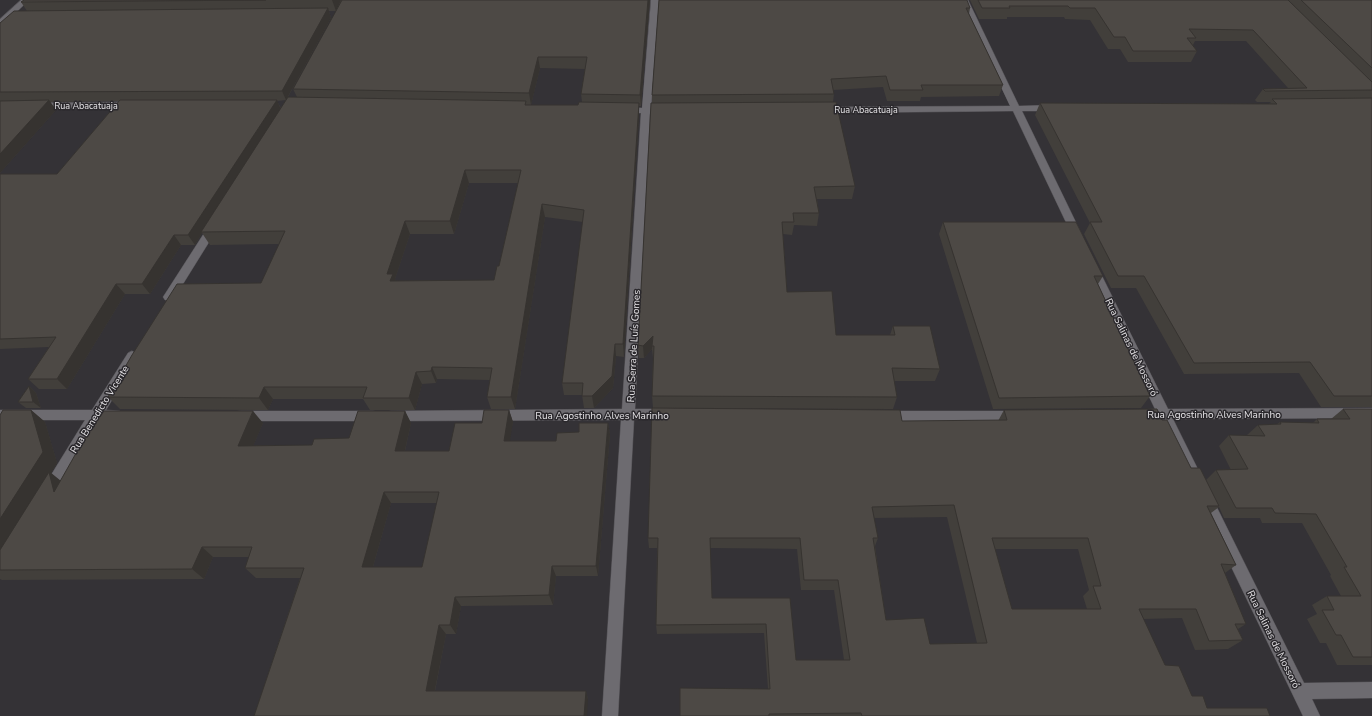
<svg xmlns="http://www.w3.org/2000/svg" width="1372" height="716" viewBox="0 0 1372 716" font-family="'Nunito Sans',sans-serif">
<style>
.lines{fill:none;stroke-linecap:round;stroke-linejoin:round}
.street-casing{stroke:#514f53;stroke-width:1}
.street{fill:#6d6b70;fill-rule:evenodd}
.wall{fill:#423f3b;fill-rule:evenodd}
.shaded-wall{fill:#363330}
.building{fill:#4d4945;stroke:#363330;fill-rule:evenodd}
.labels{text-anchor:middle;stroke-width:3;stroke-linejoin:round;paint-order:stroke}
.far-street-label{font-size:9px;fill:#e7e5e8;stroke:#2a282c}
.street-label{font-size:10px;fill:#e7e5e8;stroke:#2a282c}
</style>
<rect width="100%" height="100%" fill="#343236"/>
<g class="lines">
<defs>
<path id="street" d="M21,0H29L3,25H0V19Z
M651,0H659L651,108H667L671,111L667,114L650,113L635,409H667L671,410L673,414L671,418L667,419H634L618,716H602L621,420L391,421L386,420L385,416L386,412L391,411L622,409L641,113H623L619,110L623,107L642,108Z
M960,0H968L1019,106L1055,105L1059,108L1055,111H1022L1083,237L1082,240H1074L1073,237L1013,111L821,113L817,110L821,107L1010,106Z
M131,102L135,105L134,107L37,109L33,106L37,103Z
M214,223L219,226L173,300H165L163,297L165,294L210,224Z
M1093,264L1097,265L1098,268L1168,409L1372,408V418L1173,419L1304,683L1372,682V698L1312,699L1320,716H1303L1160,419H1143L1139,418L1137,414L1139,410L1155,409L1088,268L1089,265Z
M132,351L136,353L138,356L106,410L120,411L121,415L120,419L99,420L53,496L48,498L43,496L41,492L43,488L85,420H0V410H92L128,353Z
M241,411H373L378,412L379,416L378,420L373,421H241L236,420L235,416L236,412Z
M885,411H1017L1022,412L1023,416L1022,420L1017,421H885L880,420L879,416L880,412Z"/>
</defs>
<use href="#street" class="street-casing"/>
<use href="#street" class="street"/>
</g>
<path class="wall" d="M24,0H650L641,106H639V115L624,357L616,356L613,388L594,408H584L582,395H564L562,383L583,222L545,217L515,409H491L487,397L490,380L437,379L436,383L422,384L415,410H370L363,399H273L268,410L120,409L108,397L261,283L279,244L210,245L202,233L195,245H181L150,294H125L67,389H39L28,379L49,347L0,349V174H57L119,101L50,102L56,110L0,173V23L27,11L21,2ZM329,11H336L293,89L297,97H288L331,18ZM540,68L585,69L581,94L582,102L578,105H531ZM286,100L281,108L277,101ZM469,183H518L499,266L494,280L396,281L395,279L410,234H454Z
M659,0L970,8L969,14L1003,85L999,96L921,97L920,101H887L883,87L833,90L834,94L833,102L855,186L852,199H817L819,213L817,226L794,225L792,235L783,234L787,292L836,335H890L893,326L940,369L935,381H894L897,397L893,409L653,408L652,396L653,358L652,349L644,358H639L638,345L652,103V95Z
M970,0H1372V407H1321L1299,373L1184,374L1136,288H1111L1084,234L1090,223L1035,115L1040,103L1269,104L1271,102H1257L1255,100L1263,89L1288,88L1246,41H1195L1193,45L1197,51L1191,62H1128L1120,49H1108L1090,20L1065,19L1064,17H1007V19H979Z
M943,222L1103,276L1098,284L1150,396L1141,408L993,409L939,234Z
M29,386L36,393L41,408H26L18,402Z
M1343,409H1372V665H1337L1326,643H1320L1307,619L1317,614L1312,605L1327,596H1341L1330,576L1331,575L1302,523H1262L1260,518H1224L1219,507L1211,513L1236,565L1225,573L1246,624L1238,629L1243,640L1228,649L1195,650L1182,618L1143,619L1165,665L1192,696L1207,708L1270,716H680L768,689L764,633L657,634L656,625L657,548H649L648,538L902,421H998L1004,410L1162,420L1191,468L1206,480L1216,470H1231L1219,446L1229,435H1247L1258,425L1277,424L1280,422L1313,423L1317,419H1331ZM947,517L977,643L930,644L886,620L875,546L878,538L874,518ZM710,548L797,549L801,590H834L844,660H796L790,598H712ZM995,549H1078L1089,590L1083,596L1087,609H1012Z
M31,410L45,422L57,463L51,473L61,481L263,423L253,446L312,445L349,438L405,411L411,423L405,451H449L482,423L509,410L513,422L509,441H556L579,432L608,423L610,434L598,576H556L553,605L461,606L456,634H446L435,691H586L588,699L254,716L300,578H256L245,568L249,557H213L204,579L2,580L0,579V415ZM391,503H437L422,567H373Z"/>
<path class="shaded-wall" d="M332,0H341L336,11Z
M648,0H650L641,106L640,95Z
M328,8L331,18L286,100L282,91Z
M538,57L540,68L531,105L529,93Z
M49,100L56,110L0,173V154Z
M277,100L281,110L201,232L202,233L195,245L188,235Z
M639,103V115L624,357L623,344Z
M465,170L469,183L454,234L450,221Z
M542,204L545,217L515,409L511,397Z
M405,221L410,234L395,279L398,286L395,294L387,274Z
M174,235L181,245L150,294L142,284Z
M116,284L125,294L67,389L57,379Z
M653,336L652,349L644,358L643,346Z
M615,344L616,356L613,388L594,408L592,396Z
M432,367L437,379L436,383L431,371Z
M416,372L422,384L415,410L409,398Z
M29,386L36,393L41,408L33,402Z
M264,387L273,399L268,410L259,398Z
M31,410L45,422L57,463L51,473L63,483L0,556V519Z
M509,410L513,422L508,453L504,441Z
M253,411L263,423L248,458L238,446Z
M405,411L411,423L402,463L395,451Z
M608,423L610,434L598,576L596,566Z
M384,492L391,503L370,577L362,567Z
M202,547L213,557L204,579L192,569Z
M552,566L556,576L553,605L549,595Z
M455,597L461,606L456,634L450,625Z
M439,625L446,634L433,699L426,691Z
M586,691L588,699L587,716H584Z"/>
<path class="building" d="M24,0H266L21,2Z
M342,0H648L640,95L581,94L587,57H538L529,93L293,89Z
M659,0H967L970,8H966L1003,85H921L923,90H890L886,76L831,79L834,94L652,95Z
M978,0H1288L1372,82V90L1265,91L1263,89L1307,88L1253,30L1189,29L1196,38H1187L1197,51H1133L1125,37H1114L1095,8H1070L1068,6H1009L1010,8H982Z
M1301,0H1372V68Z
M328,8L282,91L0,92V23L14,11Z
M288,97L526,101L525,105H578L579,102L639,103L623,344H615L612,376L592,396H582L583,383H562L584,210L542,204L511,397H487L492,368L432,367L431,371L416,372L409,398H363L367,387H264L259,398L108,397L132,355L177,284L261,283L285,231L201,232ZM465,170H521L499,266H497L494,280L390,281L393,274H387L405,221H450Z
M1372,98V396H1334L1310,362L1194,363L1144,276H1118L1090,222H1102L1040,103L1277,104L1272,99Z
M49,100L0,154V101Z
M120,100H277L188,235H174L142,284H116L57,379H28L56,337L0,339V174H57Z
M836,102L855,186L814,187L819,213H793L794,222H782L787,292L832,291L836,335H895L893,326H930L940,369L892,368L897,397L652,396L654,346H652L653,336L643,346L638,345L651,103Z
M943,222H1076L1103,276H1094L1150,396L999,398Z
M29,386L33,402H18Z
M652,408L900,410L902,421L1007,420L1004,410L1157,409L1162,420H1167L1191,468H1200L1219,506H1207L1236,565L1221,564L1246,624H1235L1243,640L1209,641L1196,609H1139L1165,665L1179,666L1192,696H1203L1207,708H1267L1270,716H862L861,713L769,714V716H680V688L770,689L766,624L656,625L658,538H648ZM954,505L987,643L930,644L924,618L886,620L873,538H878L872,507ZM710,538H800L804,580H838L850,660H796L790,598H712ZM992,538H1088L1101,586H1093L1101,609H1012Z
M1343,409H1372V657H1353L1341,635H1336L1322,610H1334L1327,596H1361L1344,567H1347L1316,514L1275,513L1272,508H1236L1216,470L1248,469L1229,435L1265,436L1258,425L1281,424L1280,422L1319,423L1317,419H1350Z
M3,410H31L43,452L0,519V415Z
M484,410H509L504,441H556L557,433L579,432V423H608L596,566H552L549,595L455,597L450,625H439L426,691H586L584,716H254L304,568H245L252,547H202L192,569L0,570V550L49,472L54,492L100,411H253L238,446L312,445L314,439L349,438L358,411H405L395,451H449L455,423H482ZM384,492H439L422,567H362Z"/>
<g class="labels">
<g class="far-street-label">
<text x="86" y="109">Rua Abacatuaja</text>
<text x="866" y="113">Rua Abacatuaja</text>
</g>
<g class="street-label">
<text transform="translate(633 346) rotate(-87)" y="4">Rua Serra de Luís Gomes</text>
<text transform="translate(1132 347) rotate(64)" y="4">Rua Salinas de Mossoró</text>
<text transform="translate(99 409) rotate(-58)" y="4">Rua Benedicto Vicente</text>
<text x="1214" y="418">Rua Agostinho Alves Marinho</text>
<text x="602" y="419">Rua Agostinho Alves Marinho</text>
<text transform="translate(1274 639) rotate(64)" y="4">Rua Salinas de Mossoró</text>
</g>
</g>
</svg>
